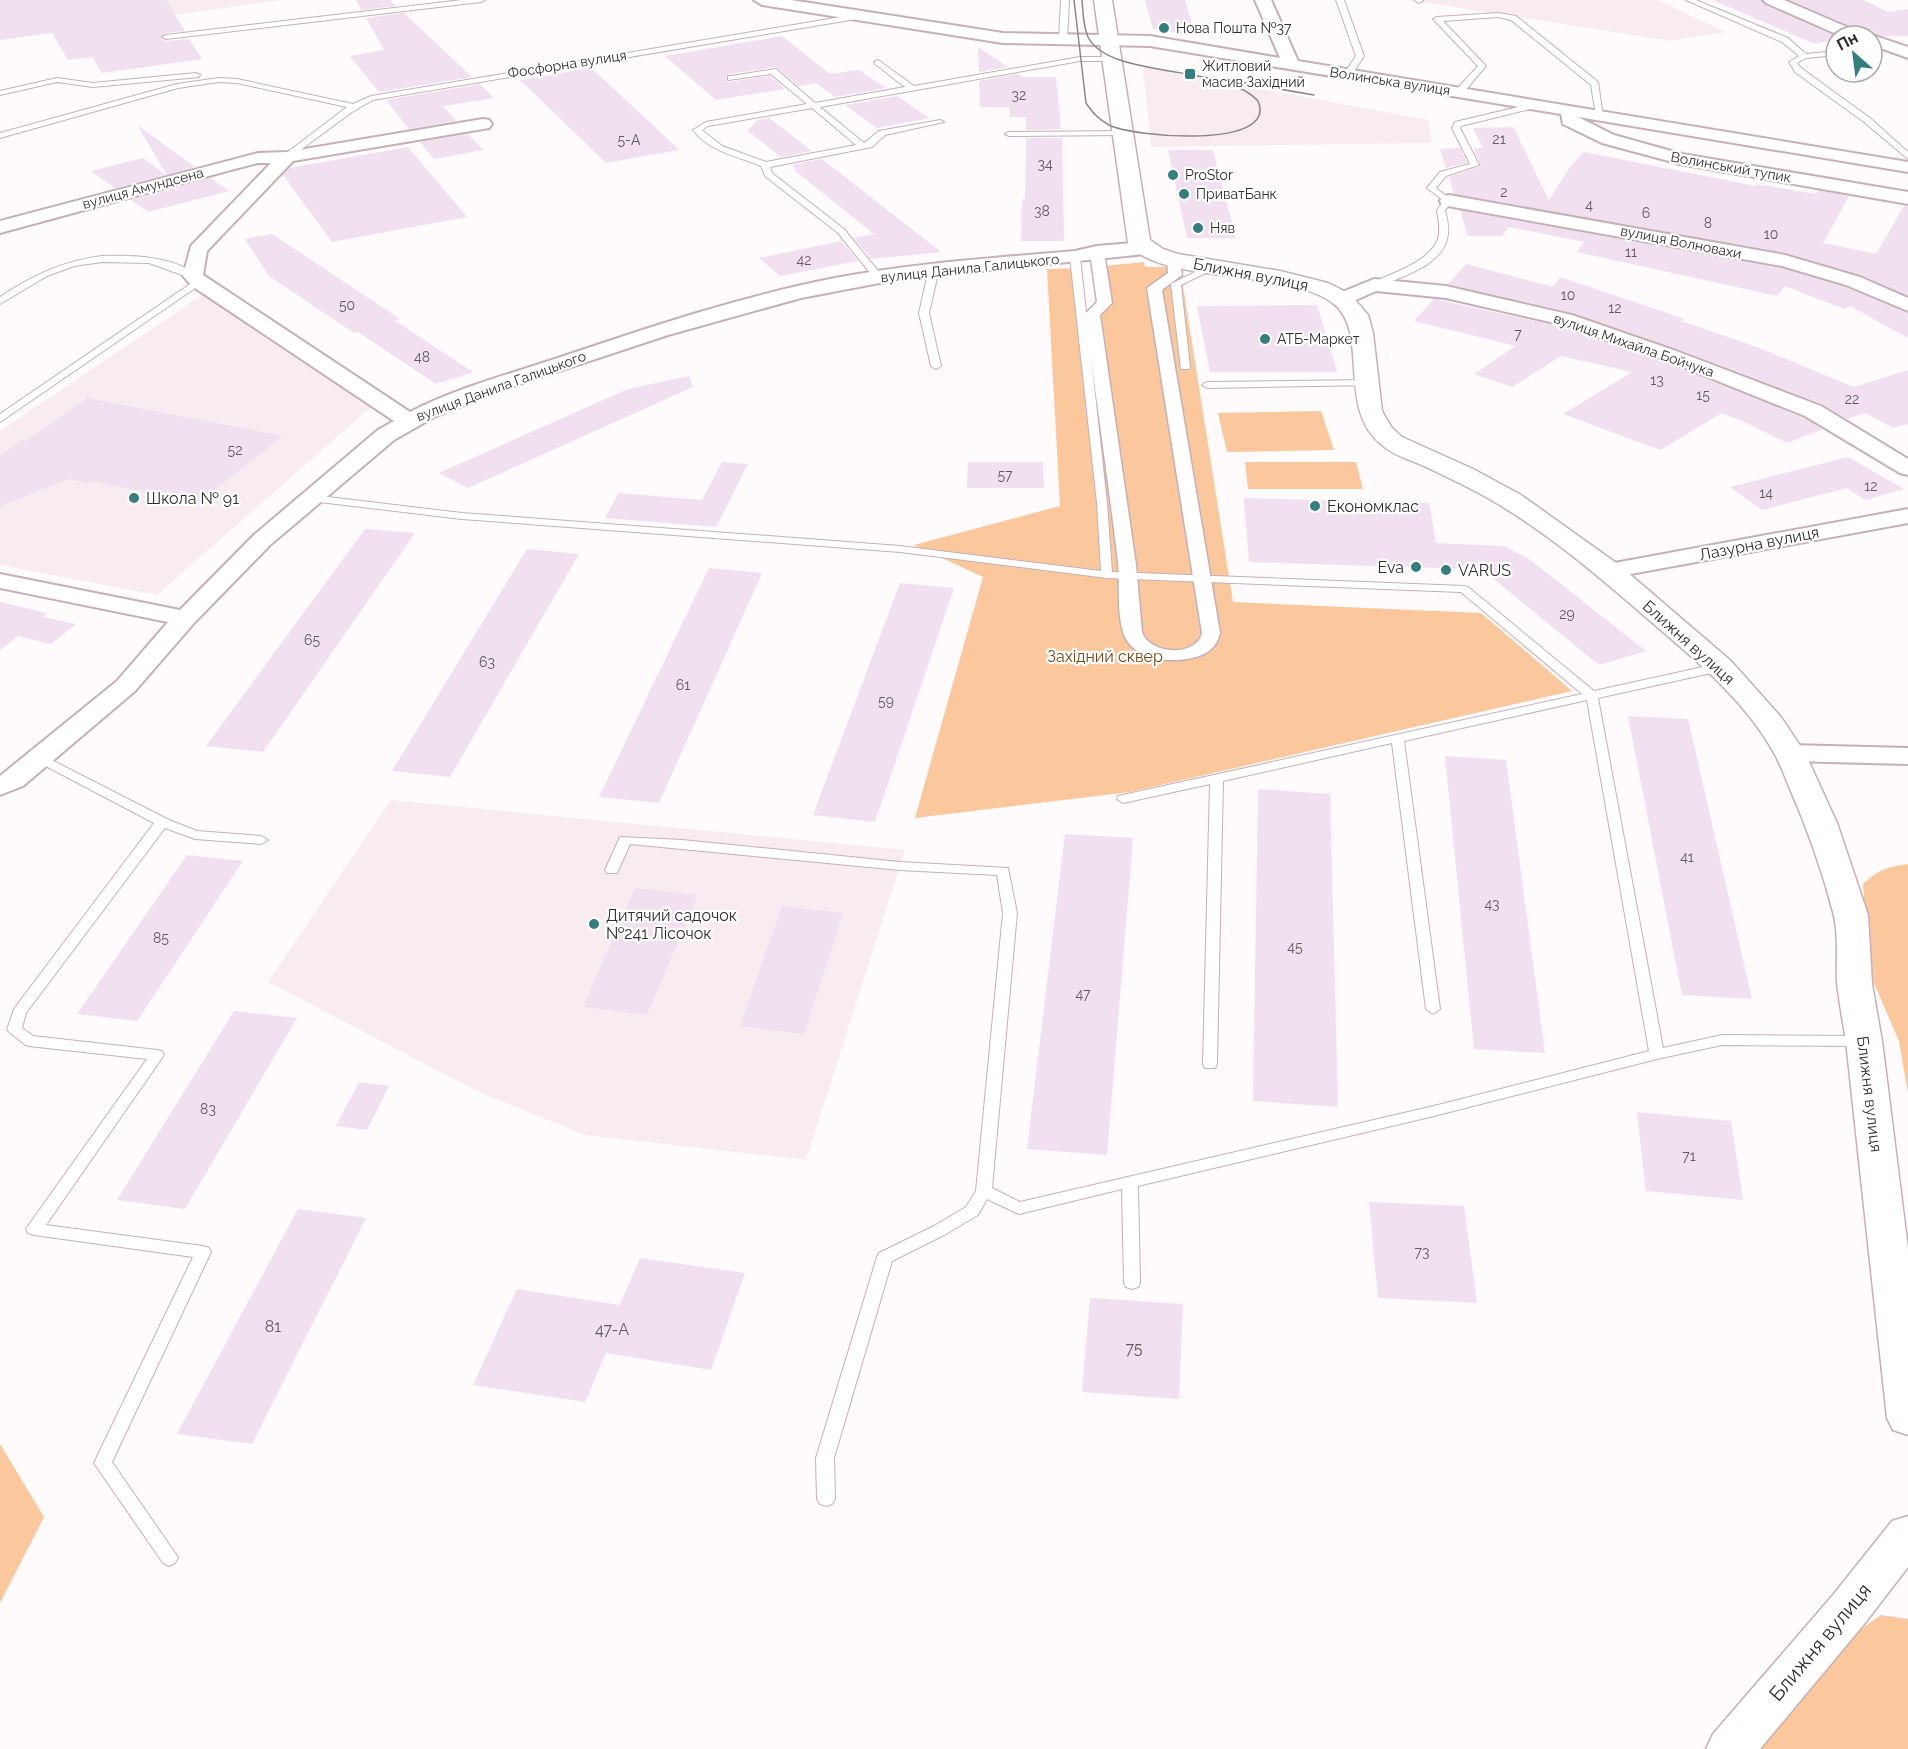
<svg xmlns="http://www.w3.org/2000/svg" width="1908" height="1749" viewBox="0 0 1908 1749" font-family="Raleway,sans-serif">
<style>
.built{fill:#f9ecf0}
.green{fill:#fac89c}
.building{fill:#f0e0f0}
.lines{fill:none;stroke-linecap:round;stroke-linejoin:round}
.service-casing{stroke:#c6b0b6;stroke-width:2}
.pedestrian-casing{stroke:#c6b0b6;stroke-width:3}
.minor-casing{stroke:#c6b0b6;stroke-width:4}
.tertiary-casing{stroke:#c6b0b6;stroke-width:3}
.service{fill:#fff;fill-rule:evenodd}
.pedestrian{fill:#fff;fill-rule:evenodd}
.minor{fill:#fff;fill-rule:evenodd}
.tertiary{fill:#fff;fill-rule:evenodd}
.tram{stroke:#8d8688;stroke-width:1.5}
.poi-dot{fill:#357e7f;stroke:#fff;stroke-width:2}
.labels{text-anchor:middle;stroke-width:4.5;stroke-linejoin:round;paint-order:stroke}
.far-poi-label{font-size:14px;fill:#352c2f;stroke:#fff;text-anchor:start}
.far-street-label{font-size:14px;fill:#352c2f;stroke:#fff}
.number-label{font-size:14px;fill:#64595f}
.street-label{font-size:16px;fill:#352c2f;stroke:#fff}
.poi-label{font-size:16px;fill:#352c2f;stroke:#fff;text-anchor:start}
.park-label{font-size:16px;fill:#744719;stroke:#fff}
.near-number-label{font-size:16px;fill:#64595f}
.near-street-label{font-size:20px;fill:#352c2f;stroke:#fff}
</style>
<rect width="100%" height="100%" fill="#fffafb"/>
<path class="built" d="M0,0H281L0,40Z
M1408,0H1658L1725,32L1671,41Z
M1143,67L1428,120L1432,143L1151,147Z
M202,295L372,406L157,595L0,565V431Z
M391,800L905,850L806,1160L585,1135L477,1091L268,982Z"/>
<path class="green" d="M1144,262L1145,267H1180L1233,602L1481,613L1572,691L1130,792L915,818L983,577L914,545L1060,506L1047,269L1077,268L1082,314H1092L1105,303L1104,266Z
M1321,411L1334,450L1227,452L1218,413Z
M1245,462H1356L1363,489H1248Z
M1908,864V1093L1899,1041L1870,974L1863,884C1876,871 1889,866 1908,864Z
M0,1444L44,1517L0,1603Z
M1881,1615L1908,1619V1749H1760L1790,1699L1839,1645Z"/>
<path class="building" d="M0,0H166L185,31L166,33L160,38L166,41L189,39L202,59L102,73L92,57L68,60L52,33L0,40Z
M356,0H390L396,6L361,10Z
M1145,0H1185L1195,36L1153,29Z
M1713,0H1761L1765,5L1836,36V39L1815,44Z
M1790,0H1864L1888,12L1908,9V36H1882L1873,33L1865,36L1862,31Z
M404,13L472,77L379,92L350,56L384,50L366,18Z
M782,36L830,74L859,70L886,88L835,97L816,83L799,86L776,67L728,74L726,80L728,82L770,76L785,89L716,100L665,56Z
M978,47L1008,67L979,72Z
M591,68L653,125L679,150L606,163L520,80Z
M1018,74L1023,77H1056L1061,129L1026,130V117H1010L1009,107H980L979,81Z
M480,84L494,98L443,106L456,121L409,129L386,100Z
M897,96L929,118L877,128L845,105Z
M769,118L812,151L781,157L748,131L757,120Z
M137,125L195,167L167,175Z
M1513,127L1549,200L1570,167L1584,152L1756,186L1757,184L1816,194L1818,190L1849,196L1823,243L1876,254L1904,206H1908V296L1861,275L1785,253L1454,194L1449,177L1481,166L1473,148H1483L1473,128Z
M468,134L483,150L434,159L420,142Z
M1026,138H1062L1064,241H1021L1022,199H1025Z
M408,147L467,217L332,242L283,175L289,168Z
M1460,148L1467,163L1446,168L1440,149Z
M1168,150H1213L1236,238H1187Z
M143,158L166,175L115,188L91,171Z
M822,159L941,252L871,259L854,238L874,234L794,170L797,169L791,165Z
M210,178L229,191L148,212L131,200Z
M1460,210L1781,268L1845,287L1908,313V338L1850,306L1844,309L1785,286L1777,296L1577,252L1584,242L1509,227L1502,236H1468Z
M272,234L400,319L394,320L473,372L436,384L358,332L354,333L269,276L245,239Z
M841,241L858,261L780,276L759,258Z
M1466,264L1553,287L1560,277L1685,319L1681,321L1757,347L1854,387L1908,370V424L1893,428L1865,413L1847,419L1822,404L1680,350L1573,313L1448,284Z
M1434,299L1558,326L1664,362L1804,418L1823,429L1787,443L1747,423L1722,413L1660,450L1563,414L1632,372L1561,356L1512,387L1474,374L1516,346L1414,321Z
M1317,305L1337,372H1210L1197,306Z
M689,376L693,387L468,488L439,473L628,389Z
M87,398L283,436L198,503L90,481L87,483L69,479L0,506V456L22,440L26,441Z
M1848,457L1904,489L1865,500L1847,488L1762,510L1730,487Z
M722,462L748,464L716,527L605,518L619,493L702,500Z
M968,462H1043L1044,488H967Z
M1244,498L1429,503L1436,543L1504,546L1529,559L1646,651L1599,665L1490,576L1470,569L1249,562Z
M365,529L415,533L263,752L206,746Z
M527,549L579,554L450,777L392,771Z
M709,568L762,573L659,803L599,797Z
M900,583L954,588L875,822L813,815Z
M0,602L47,613L43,617L76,624L51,644L18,636L0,650Z
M1628,716L1688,719L1752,999L1682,995Z
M1445,756L1506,760L1545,1053L1474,1049Z
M1258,789L1330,794L1338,1107L1253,1101Z
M1065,834L1133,838L1107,1155L1027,1149Z
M187,855L243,861L137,1021L77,1014Z
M635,888L698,895L647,1015L583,1007Z
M782,906L843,913L804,1034L740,1026Z
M234,1011L297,1018L185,1209L117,1200Z
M359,1082L389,1086L367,1130L336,1126Z
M1637,1112L1731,1121L1743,1200L1646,1191Z
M1369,1202L1464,1206L1477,1303L1378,1298Z
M298,1209L366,1218L252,1444L177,1434Z
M640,1258L745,1273L711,1370L606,1353L585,1402L473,1385L517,1289L620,1305Z
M1090,1298L1183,1304L1179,1399L1082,1392Z"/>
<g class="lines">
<defs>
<path id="service" d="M462,0H485L481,2L166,39L162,37L166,35Z
M1061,0H1069L1067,40L1063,42L1059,40Z
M1336,0H1344L1364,56L1351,76H1348L1344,74L1356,56Z
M1414,0H1422L1423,1L1419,3Z
M1686,0H1696L1788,38L1806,54L1836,51V55L1806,58L1797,63L1801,68L1870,118L1908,152V159L1864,122L1795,72L1789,62L1799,56L1782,42Z
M865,13H868V17L373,100L352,112L287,160L283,157L284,155L347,107L237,83L219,82L178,88L0,138V133L177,84L219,78L237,79L353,104L371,96Z
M1498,13L1516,16L1598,82L1603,117L1596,115L1591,85L1511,20L1498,17L1443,21L1486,66L1462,94H1456V90L1478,66L1433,19L1437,17Z
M1080,57H1111L1115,59L1111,61H1080L820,107L864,143L879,131L940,120L944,122L885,135L872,147L770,167L772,173L844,229L883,277L878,280L875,279L838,233L765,176L761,166C737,156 710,152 693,130L706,122L807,104L771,74L728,80V76H731L776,69L815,103L905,87L875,64L874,62L878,60L914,86ZM812,108L856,145L766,162L722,146L702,130L708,126Z
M196,73L200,75L199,77L93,87L57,82L0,95V91L57,78L93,83Z
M1535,103L1539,105L1538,107L1461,126L1460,128L1479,165L1446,176L1436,188L1453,201L1445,210C1447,218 1449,227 1448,234C1445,265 1401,277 1377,287H1371V283C1391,274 1436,260 1439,234C1440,226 1438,218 1437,210L1444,201L1427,188L1440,172L1470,164L1452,128L1455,122Z
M1125,131L1126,133L1122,135L1009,136L1005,134L1009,132Z
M1075,254L1080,257L1107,503L1112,572L1464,586L1468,587L1594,691L1721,663L1725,664L1727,667L1725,670L1598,698L1663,1048L1722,1035L1864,1036L1869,1038L1871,1041L1869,1044L1864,1046L1722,1045L1657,1059L1434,1116L1138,1186L1140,1283L1138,1287L1132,1289L1126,1287L1124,1283L1122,1189L1019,1214L987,1199L978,1215L946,1234L892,1261L834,1458L835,1499L832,1504L826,1506L820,1504L817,1499L816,1458L877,1257L879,1253L934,1226L966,1207L976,1191L1003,913L997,875L900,870L630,844L617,873H607L605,870L620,837L682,840L900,862L1008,868L1017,913L992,1188L1020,1202L1434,1106L1649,1051L1587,700L1404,741L1440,1009L1433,1014L1426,1009L1392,743L1223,781L1217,1064L1215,1068H1205L1203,1064L1210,784L1123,803L1117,799L1118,796L1582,694L1461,592L1107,578L900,552L462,519L311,501L306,498L311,495L462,513L900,546L1101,571L1097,503L1070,257Z
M102,256C132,255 174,256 198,276L193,279L149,263L102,262L74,266L47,276L0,304V297C33,275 63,261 102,256Z
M1213,263L1218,266L1216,268L1181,285L1190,367L1189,369H1181L1171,284Z
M934,266L939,269L929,313L941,366L936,369L931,366L919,313L929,269Z
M196,280L204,282L0,422V414Z
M1368,380L1372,381V385L1207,388L1202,385L1207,382Z
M40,754L167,819L197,831L261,836L268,840L261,844L195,839L165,828L26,1013L22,1028L33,1036L157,1050L162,1051L164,1055L46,1225L203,1246L209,1248L211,1252L112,1462L175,1553L178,1558L175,1563L169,1566L163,1563L94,1463L193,1257L34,1235L28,1233L26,1229L147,1059L29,1046L24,1044L7,1030L14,1009L154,823L36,761L34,758Z"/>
<path id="pedestrian" d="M1097,248L1104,252L1112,303L1100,315L1136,565L1142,632C1149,654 1196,658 1202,633L1147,288L1168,273L1167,260L1169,257H1179L1182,275L1162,290L1220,633C1217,648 1206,655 1192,658C1170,663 1138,660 1126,639C1116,620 1120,584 1118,562C1108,479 1096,397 1085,314L1097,302L1090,252Z"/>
<path id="minor" d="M754,0H791L1003,33L1150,36L1280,58L1255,0H1271L1298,61L1908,162V172L1578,117L1614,135L1682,154L1908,192V204L1680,164L1602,143L1563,124L1561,114L1150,46L1003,43L762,5Z
M1763,0H1784L1861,33L1863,36H1841L1766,3Z
M1872,35L1908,47V58L1872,45V36H1869Z
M483,119L489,120L492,124L489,128L293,161L207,251L203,275L410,412C459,387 513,373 564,356C653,326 743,296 835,278C914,263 995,258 1075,251L1097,246L1145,242L1152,244L1155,248L1152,252L1145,254L895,280L801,298L668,335L499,391L434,417L394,440L270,545L194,623L135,691L23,786L0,795V776L117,681L168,622L0,588V574L180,610L254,535L378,430L394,421L192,286L183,276L191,246L271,163H258L227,171L0,233V221L258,153L287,152Z
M1449,195L1785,255L1860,277L1908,298V311L1846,285L1782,266L1442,205L1440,201L1442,197Z
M1374,279L1446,286L1572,315L1679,352L1821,406L1908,459V475L1900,473L1805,416L1665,360L1559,324L1446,298L1376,291L1349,303H1335L1332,299L1335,295Z
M1908,509V523L1609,578L1601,576L1597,571L1601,566L1609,564Z
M1790,745L1908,748V764L1790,761L1781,759L1777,753L1781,747Z"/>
<path id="tertiary" d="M1094,0H1112L1150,240L1163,249L1178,254L1280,271L1328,283L1350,294L1368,315L1373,333L1382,411L1392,428L1402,437L1473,469L1521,495L1619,565L1731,661L1781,717L1805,753L1837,823L1868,915L1872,984L1882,1041L1908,1249V1435L1893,1430L1887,1418L1846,1041C1843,1022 1839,1002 1837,982C1836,960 1839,934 1833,912C1822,870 1807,828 1790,789C1785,777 1780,763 1773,751C1743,698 1693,658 1648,619C1602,579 1555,539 1503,507C1478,491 1451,479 1424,466C1410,460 1393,455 1382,445C1336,409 1370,333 1334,304C1290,268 1158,285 1128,243Z
M1908,1516V1567L1865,1623L1760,1749H1706L1713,1734L1833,1595L1892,1521Z"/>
</defs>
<use href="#service" class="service-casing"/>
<use href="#pedestrian" class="pedestrian-casing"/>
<use href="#minor" class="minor-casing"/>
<use href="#tertiary" class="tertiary-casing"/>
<use href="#service" class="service"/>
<use href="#pedestrian" class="pedestrian"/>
<use href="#minor" class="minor"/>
<use href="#tertiary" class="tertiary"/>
<path class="tram" d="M1074,0L1086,103C1093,113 1098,119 1109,125C1132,137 1279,150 1258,101C1224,63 1110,80 1088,37C1083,26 1083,12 1082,0
M1239,82L1314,95"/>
</g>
<g class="poi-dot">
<circle cx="1164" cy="28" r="6"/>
<rect x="1184" y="68" width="12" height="12" rx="3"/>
<circle cx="1173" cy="175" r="6"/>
<circle cx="1184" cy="194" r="6"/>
<circle cx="1198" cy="228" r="6"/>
<circle cx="1265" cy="339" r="6"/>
<circle cx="134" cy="498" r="6"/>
<circle cx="1315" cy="506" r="6"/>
<circle cx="1416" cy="567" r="6"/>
<circle cx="1446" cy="570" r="6"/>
<circle cx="594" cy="924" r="6"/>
</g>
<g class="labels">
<g class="far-poi-label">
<text x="1176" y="33">Нова Пошта №37</text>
<text x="1202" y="71">Житловий<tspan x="1202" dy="16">масив Західний</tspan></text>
<text x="1185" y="180">ProStor</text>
<text x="1196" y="199">ПриватБанк</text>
<text x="1210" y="233">Няв</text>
<text x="1277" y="344">АТБ-Маркет</text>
</g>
<g class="far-street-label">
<text transform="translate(567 64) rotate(-9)" y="5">Фосфорна вулиця</text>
<text transform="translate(1390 81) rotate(9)" y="5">Волинська вулиця</text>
<text transform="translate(1731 167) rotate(10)" y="5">Волинський тупик</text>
<text transform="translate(143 188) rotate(-15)" y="5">вулиця Амундсена</text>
<text transform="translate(1681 242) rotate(11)" y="5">вулиця Волновахи</text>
<text transform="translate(970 268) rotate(-6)" y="5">вулиця Данила Галицького</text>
<text transform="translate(1634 345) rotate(19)" y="5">вулиця Михайла Бойчука</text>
<text transform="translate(501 386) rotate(-20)" y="5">вулиця Данила Галицького</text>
</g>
<g class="number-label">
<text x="1019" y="100">32</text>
<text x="1499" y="144">21</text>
<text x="629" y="145">5-А</text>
<text x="1045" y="169">34</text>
<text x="1504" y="197">2</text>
<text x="1589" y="210">4</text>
<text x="1042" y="216">38</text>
<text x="1646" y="218">6</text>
<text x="1708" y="228">8</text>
<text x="1771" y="239">10</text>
<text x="1631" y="257">11</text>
<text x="804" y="265">42</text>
<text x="1568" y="300">10</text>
<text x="347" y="310">50</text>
<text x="1615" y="313">12</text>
<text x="1518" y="339">7</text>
<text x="422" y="362">48</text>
<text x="1657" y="385">13</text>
<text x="1703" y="400">15</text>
<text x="1852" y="404">22</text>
<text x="235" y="455">52</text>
<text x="1005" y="480">57</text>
<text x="1871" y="491">12</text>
<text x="1766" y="498">14</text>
<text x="1567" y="619">29</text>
<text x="312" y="645">65</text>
<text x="487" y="667">63</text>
<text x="683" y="690">61</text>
<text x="886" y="706">59</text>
<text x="1687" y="862">41</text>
<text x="1492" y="909">43</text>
<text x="161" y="943">85</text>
<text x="1295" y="952">45</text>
<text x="1083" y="999">47</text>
<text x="208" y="1114">83</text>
<text x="1689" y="1161">71</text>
<text x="1422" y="1257">73</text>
</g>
<g class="street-label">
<text transform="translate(1251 274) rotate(11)" y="6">Ближня вулиця</text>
<text transform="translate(1759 543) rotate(-11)" y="6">Лазурна вулиця</text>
<text transform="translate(1689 642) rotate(42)" y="6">Ближня вулиця</text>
<text transform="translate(1870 1094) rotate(83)" y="6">Ближня вулиця</text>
</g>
<g class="poi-label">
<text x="146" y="504">Школа № 91</text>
<text x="1327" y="512">Економклас</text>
<text x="1404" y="573" text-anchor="end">Eva</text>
<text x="1458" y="576">VARUS</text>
<text x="606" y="921">Дитячий садочок<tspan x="606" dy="18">№241 Лісочок</tspan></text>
</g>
<g class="park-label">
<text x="1105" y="662">Західний сквер</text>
</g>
<g class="near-number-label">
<text x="273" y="1332">81</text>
<text x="612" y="1335">47-А</text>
<text x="1134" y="1354">75</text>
</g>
<g class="near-street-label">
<text transform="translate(1820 1642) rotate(-50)" y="7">Ближня вулиця</text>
</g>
</g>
<g transform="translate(1854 54) rotate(332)"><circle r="28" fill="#ffffff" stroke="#aeabac" stroke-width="1.5"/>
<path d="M0-4.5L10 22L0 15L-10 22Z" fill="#357e7f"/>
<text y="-9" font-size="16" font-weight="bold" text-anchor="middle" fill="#352c2f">Пн</text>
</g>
</svg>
